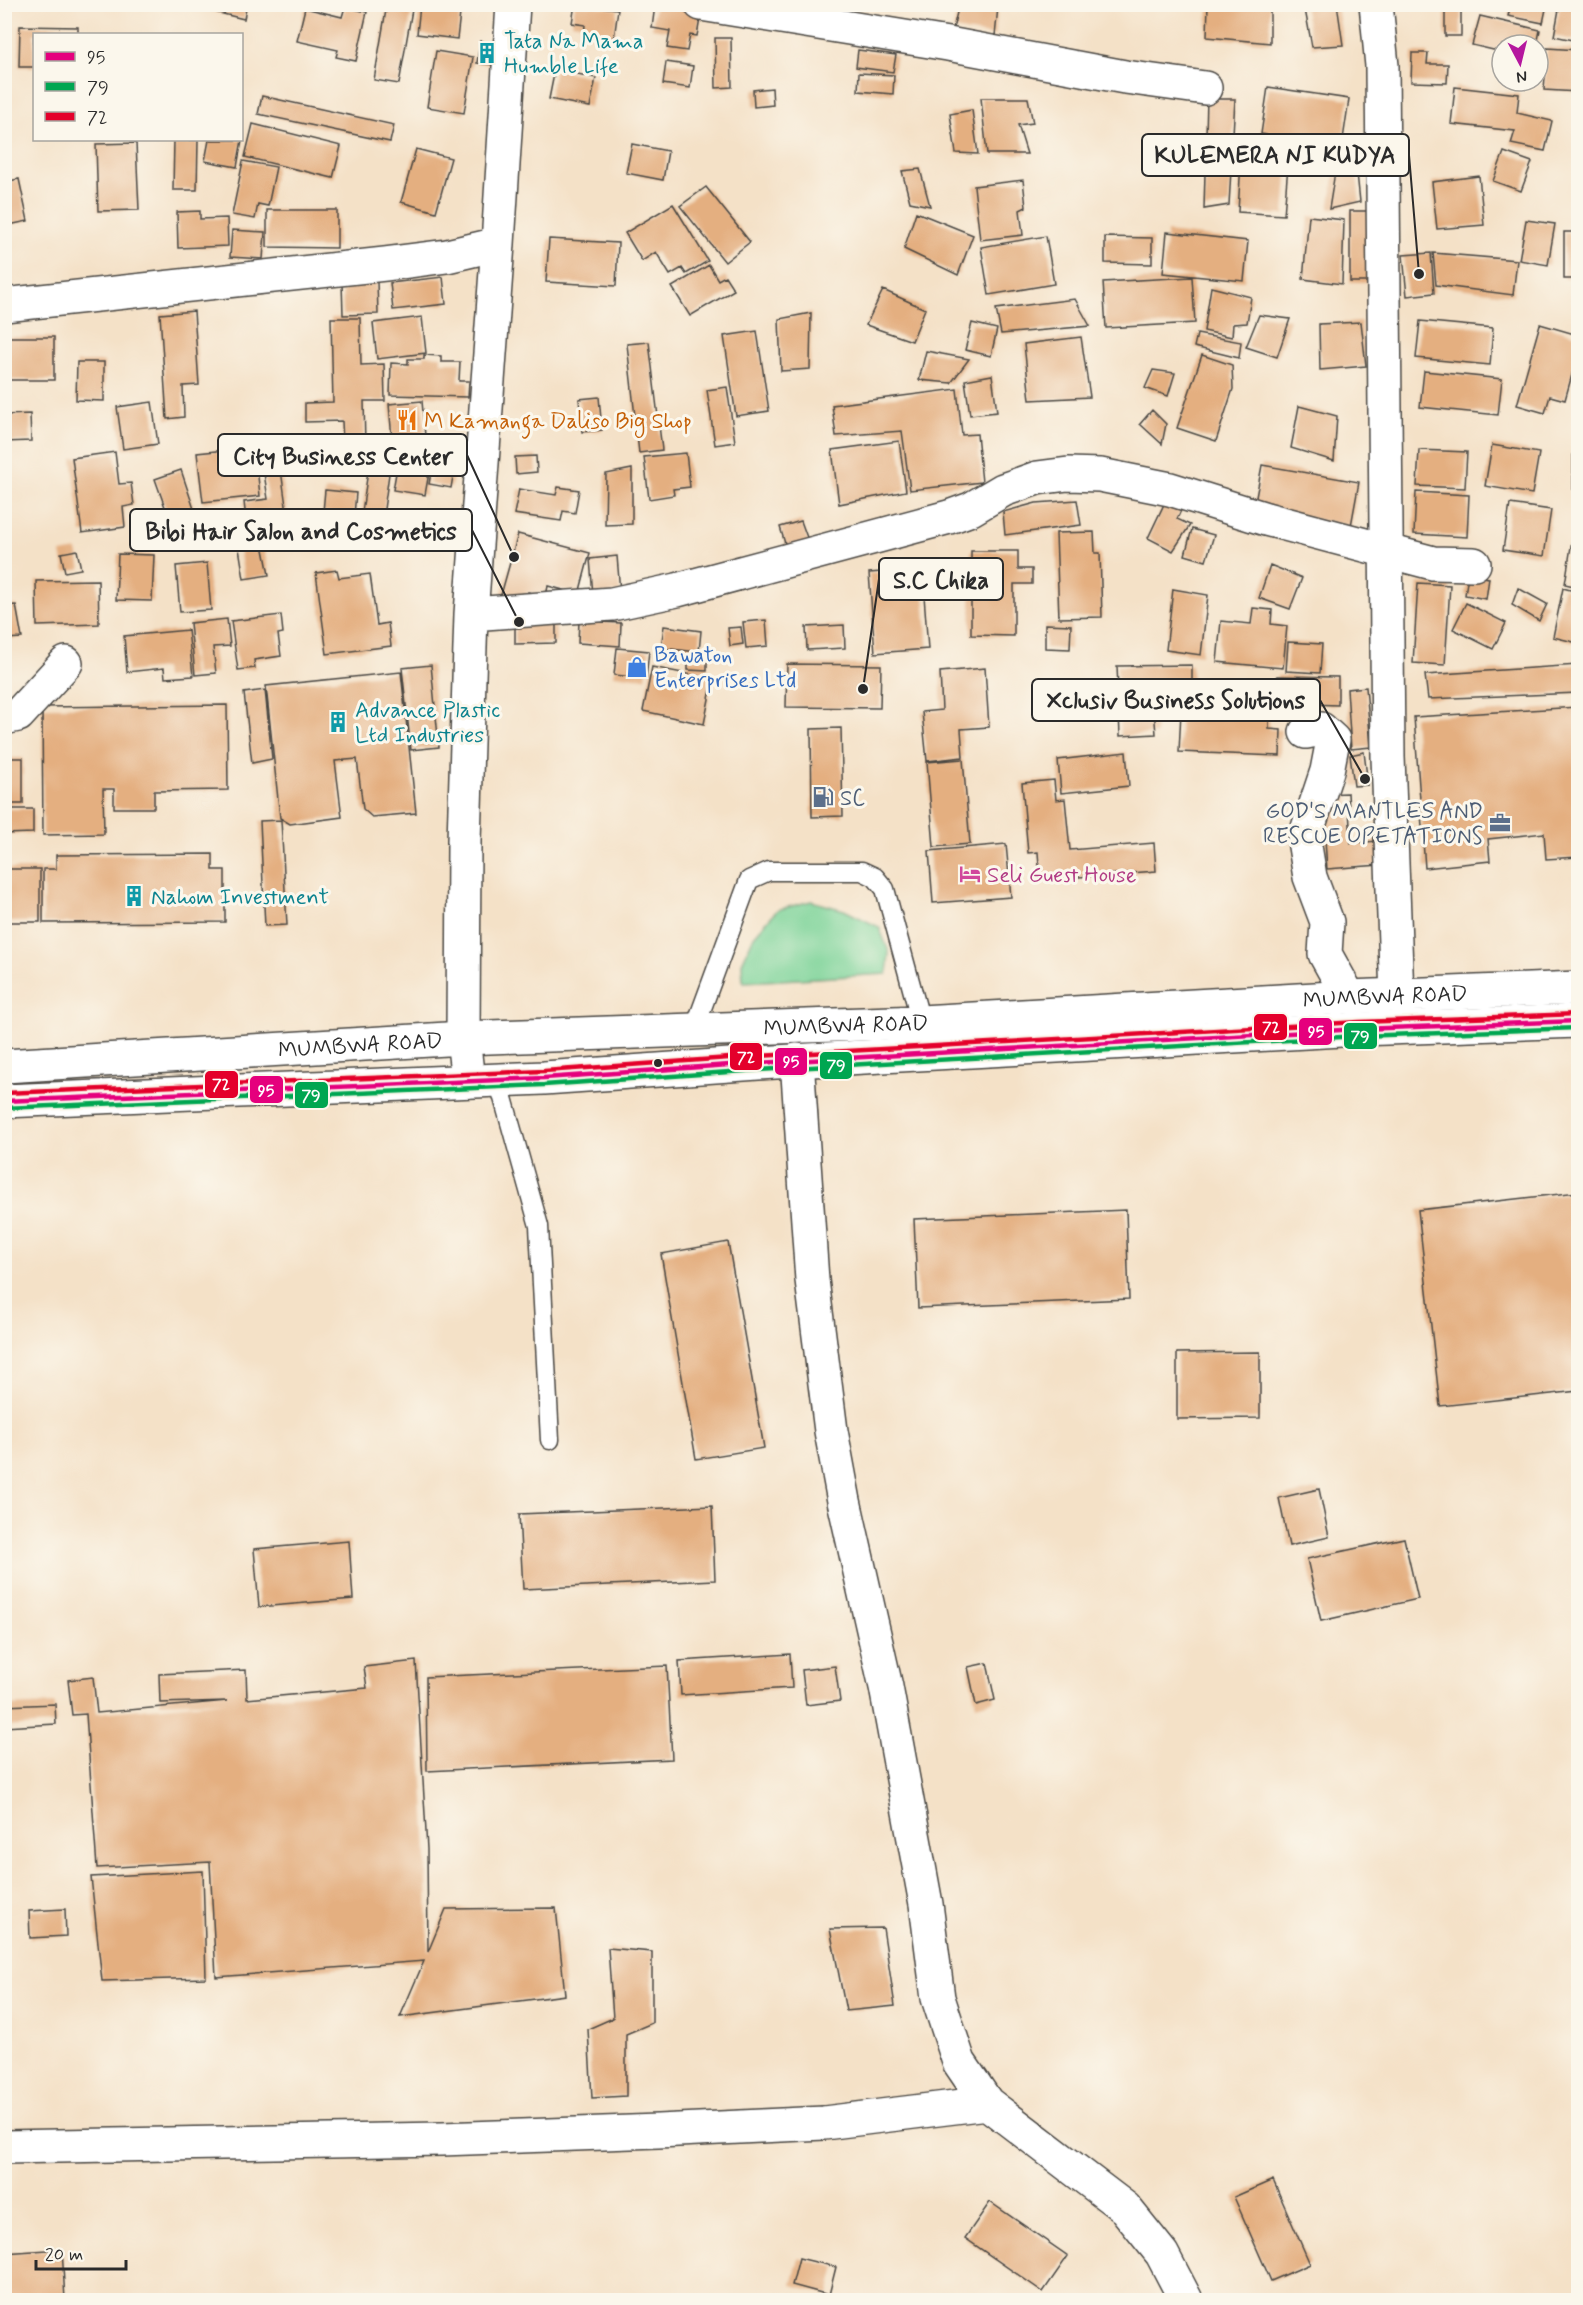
<svg xmlns="http://www.w3.org/2000/svg" width="1583" height="2305" viewBox="0 0 1583 2305" font-family="Mynerve,sans-serif">
<style>
.green{fill:#7bd398;stroke:#537f62;stroke-width:1.5}
.building{fill:#e4af80}
.lines{fill:none;stroke-linecap:round;stroke-linejoin:round}
.lane-casing{stroke:#494642;stroke-width:21}
.street-casing{stroke:#494642;stroke-width:36}
.primary-casing{stroke:#494642;stroke-width:36}
.lane{stroke:#fff;stroke-width:18}
.street{stroke:#fff;stroke-width:33}
.primary{stroke:#fff;stroke-width:33}
.bus-1-casing{stroke:#fbf7ec;stroke-width:9}
.bus-2-casing{stroke:#fbf7ec;stroke-width:9}
.bus-3-casing{stroke:#fbf7ec;stroke-width:9}
.bus-1{stroke:#e5007d;stroke-width:4.5}
.bus-2{stroke:#00a651;stroke-width:4.5}
.bus-3{stroke:#e4002b;stroke-width:4.5}
.bus-dot{fill:#2b2b2b;stroke:#fbf7ec;stroke-width:2}
.labels{text-anchor:middle;stroke-width:6;stroke-linejoin:round;paint-order:stroke}
.culture-label{font-size:22px;fill:#0d838f;stroke:#fbf7ec;text-anchor:start}
.food-label{font-size:22px;fill:#c56008;stroke:#fbf7ec;text-anchor:start}
.shop-label{font-size:22px;fill:#366cbe;stroke:#fbf7ec;text-anchor:start}
.service-label{font-size:22px;fill:#4e5e75;stroke:#fbf7ec;text-anchor:start}
.hotel-label{font-size:22px;fill:#b23c85;stroke:#fbf7ec;text-anchor:start}
.street-label{font-size:22px;fill:#2b2b2b;stroke:#fbf7ec}
.leader{fill:none;stroke:#2b2b2b;stroke-width:2}
.callout-dot{fill:#2b2b2b;stroke:#fbf7ec;stroke-width:2}
.callout{fill:#fbf7ec;stroke:#2b2b2b;stroke-width:2}
.callout-label{font-size:24px;text-anchor:middle;font-weight:bold;fill:#2b2b2b}
.line-badge{stroke:#fbf7ec;stroke-width:2}
.badge-label{font-size:16px;text-anchor:middle;font-weight:bold;fill:#fff}
</style>
<rect width="100%" height="100%" fill="#fbf7ec"/>
<filter id="ink" filterUnits="userSpaceOnUse"><feTurbulence type="fractalNoise" baseFrequency=".0167" numOctaves="2"/><feDisplacementMap in="SourceGraphic" scale="12" xChannelSelector="R" yChannelSelector="G"/><feConvolveMatrix kernelMatrix="1 2 1 2 8 2 1 2 1" color-interpolation-filters="sRGB"/></filter>
<filter id="wash" filterUnits="userSpaceOnUse"><feTurbulence type="fractalNoise" baseFrequency=".008" numOctaves="4" result="noise"/><feDisplacementMap in="SourceGraphic" scale="24" xChannelSelector="R" yChannelSelector="G"/><feGaussianBlur stdDeviation="1.35" result="paint"/><feColorMatrix in="noise" values="0 0 0 0 0 0 0 0 0 0 0 0 0 0 0 0 0 1.4 0 .05"/><feComposite in="paint" operator="in"/></filter>
<g filter="url(#wash)">
<rect width="100%" height="100%" fill="#f4e1c7"/>
<path class="green" d="M811,901L844,910L879,927L889,952L887,974L743,982L742,963L754,936L777,910Z"/>
<g id="blocks">
<path class="building" d="M182,4H247L244,19Z
M387,4H413L399,84L374,80Z
M575,4L618,9L614,39L584,35L585,25L572,23Z
M959,4L998,7L995,36L953,29Z
M1208,4H1270V43L1207,37Z
M1304,4H1337L1343,45L1312,47Z
M1445,4H1461V36H1445Z
M1511,4H1527L1546,9L1543,23L1508,16Z
M1560,4H1578V41L1554,36Z
M420,5H461L457,39L417,34Z
M655,5L701,13L697,36L690,35L687,51L667,48L670,31L652,28Z
M345,7L367,12L356,61L336,57L338,50L297,41L305,8L342,17Z
M1480,16L1540,30L1537,45H1502V52L1472,45Z
M20,26L78,27V34H34V67H19Z
M715,38H731L732,87L716,88Z
M480,41L498,44L495,65L477,63Z
M1547,48L1578,50V92L1544,90Z
M858,50L896,55L893,72L856,67Z
M436,51L473,57L464,113L427,107Z
M1412,53H1428L1427,64H1448L1447,83L1411,82Z
M666,62L693,66L690,88L663,84Z
M555,69L596,78L590,107L549,99Z
M859,73L894,75L893,94L858,91Z
M1268,87L1349,99L1342,146L1261,134Z
M1455,87L1519,94L1517,113L1552,121L1545,151L1511,144L1515,131L1451,124Z
M772,88L773,105L754,107L753,90Z
M262,96L394,125L390,142L258,114Z
M981,98H1028L1033,123L1018,125L1027,154H987Z
M1207,99H1235L1229,205L1204,209Z
M972,110L978,154L956,153L950,114Z
M253,124L341,146L333,178L245,157Z
M174,140H198L197,190H173Z
M209,140H242L237,167L205,161Z
M136,143L139,210L98,211L96,144Z
M632,144L668,151L663,180L626,173Z
M416,149L451,158L436,212L401,202Z
M1504,152L1532,162L1521,191L1493,181Z
M243,161L276,167L268,206L258,204L255,219L232,215Z
M1241,161L1288,165L1284,215L1238,212Z
M920,169L930,206L910,202L902,171Z
M1335,172L1357,173L1360,202L1329,209Z
M1479,176L1484,225L1437,229L1432,182Z
M19,179L28,221L4,226V182Z
M1023,180L1026,207L1020,210L1023,235L980,240L974,186Z
M706,187L750,242L725,262L680,206Z
M673,204L708,261L686,274L682,268L670,275L656,252L642,261L625,233Z
M267,210H337V248L267,247Z
M200,211V219L227,218L228,246L178,248L177,212Z
M1350,211H1373L1375,282H1350Z
M916,212L973,235L958,275L904,249Z
M1309,216L1344,220L1342,284L1303,279Z
M1526,220L1555,224L1548,265L1519,260Z
M232,230L265,232L263,259L230,257Z
M1167,232L1248,241L1244,281L1163,273Z
M1564,232H1578V279H1564Z
M1046,236L1054,284L989,295L981,247Z
M1105,237L1152,238V264L1105,263Z
M549,239L618,243L616,286L546,282Z
M1431,253L1434,293L1407,296L1403,255Z
M1433,253L1517,260L1513,295L1436,285Z
M709,265L718,280L725,276L734,290L690,316L672,287Z
M443,277L446,304L393,310L390,283Z
M1192,277L1195,323L1106,328L1103,282Z
M377,281L378,314L343,315L342,283Z
M1211,287L1251,297L1247,323L1233,324L1232,337L1204,331Z
M883,290L925,309L912,341L866,325Z
M1075,299L1090,326L1001,334L996,309Z
M194,311L199,385L183,386L184,417L167,419L160,314Z
M811,313L810,369L781,371L779,319Z
M1259,315L1290,319L1277,357L1246,347Z
M422,317L426,353L377,359L373,323Z
M331,318H360L361,365L384,364L385,401H364L365,444H343L342,421L305,422V403L333,402Z
M1420,321L1493,328L1490,365L1416,358Z
M1361,322L1366,366L1320,370L1319,324Z
M972,323L997,329L991,356L965,350Z
M1540,324L1578,335V353L1565,400L1550,396L1545,413L1517,405Z
M757,331L769,411L736,416L724,336Z
M1197,334L1241,342L1239,358L1194,347Z
M4,337H54V380H4Z
M1081,337L1090,397L1030,400L1024,344Z
M649,342L662,450L639,453L627,344Z
M926,351L969,359L951,383L919,380Z
M424,355L441,356V362H460L459,381H469L468,397L390,395L391,363L408,364V359H424Z
M1202,355L1232,365L1233,389L1216,441L1177,428Z
M77,362H104V401L76,400Z
M1153,370L1175,373L1168,396L1145,388Z
M1424,371L1502,379L1498,415L1420,407Z
M992,375L997,412L970,415L965,380Z
M727,387L735,442L715,445L707,390Z
M957,389L962,435L977,434L982,482L910,490L902,431L836,436L832,405Z
M599,397L602,430L582,432L579,399Z
M422,401L425,436L392,439L389,404Z
M152,402L158,444L123,449L117,407Z
M1299,406L1337,416L1334,461L1291,448Z
M1152,410L1166,424L1162,444L1140,424Z
M30,414L31,441L4,442V415Z
M899,441L906,491L839,504L832,450Z
M1492,445L1539,453L1532,494L1485,486Z
M255,447L260,496L203,502L197,453Z
M1419,450L1467,452L1465,488L1417,486Z
M115,452L119,484L131,483L134,505L123,507L125,527L82,533L72,458Z
M686,453L690,487L673,489L674,495L649,499L644,457Z
M1573,455H1578V525H1573Z
M399,456L431,461L425,495L393,490Z
M536,456L537,472L516,474L515,457Z
M433,462L455,465L451,488L429,484Z
M1262,465L1359,482L1351,526L1254,508Z
M632,469V524L605,525L606,474Z
M181,470L196,515L171,524L155,479Z
M281,470L287,513L246,519L244,502L268,499L264,473Z
M368,471L389,474L382,523L361,519Z
M558,487L579,490L575,513L563,511L561,521L514,514L519,489L556,495Z
M325,490L356,493L354,515L323,512Z
M1416,492L1469,495L1467,537L1414,534Z
M1077,500L1081,525L1005,535L1003,512L1036,503Z
M1166,500L1182,508L1177,519L1190,525L1173,551L1148,538Z
M1510,504L1551,510L1544,556L1503,550Z
M801,521L809,543L787,550L780,527Z
M1192,529L1214,535L1206,561L1185,555Z
M1094,532L1095,553H1100L1102,617L1059,618L1056,533Z
M518,534L590,553L579,594L548,586L546,596L528,592L526,601L501,595Z
M1573,534L1578,536V587L1565,584Z
M4,535H7V587H4Z
M263,544L269,575L244,579L239,548Z
M77,550L81,569L65,572L61,553Z
M971,551H1018V569H1032V584H1014V636L971,635Z
M118,554L154,555L152,601L116,600Z
M617,556L620,592L593,595L590,559Z
M207,563L211,610L180,612L176,566Z
M1270,565L1302,578L1290,609L1259,598Z
M922,569L928,649L875,653L869,573Z
M337,570L339,578L370,574L377,625L388,623L391,646L327,654L316,573Z
M1468,575L1489,578L1486,599L1465,595Z
M98,580L99,624L37,626L36,581Z
M1418,583L1450,585L1445,665L1413,663Z
M1518,588L1547,604L1539,621L1512,605Z
M1563,588L1578,592V643L1553,637Z
M1173,589L1208,595L1201,655L1166,650Z
M1466,603L1506,623L1493,649L1453,629Z
M16,605L22,638L4,639V606Z
M1253,608L1272,610L1271,624L1287,626L1283,668L1217,662L1221,621L1251,624Z
M281,615L283,633L278,634L281,656L254,660L255,668L238,670L231,621Z
M556,615V643L515,644V616Z
M227,619L230,646L213,647L216,673L195,675L190,623Z
M766,620L768,646L746,648L743,622Z
M579,621L621,623L620,646L578,643Z
M1045,624L1071,625L1070,649L1045,648Z
M844,625L845,648L807,650L806,627Z
M664,626L701,631L699,652L661,648Z
M741,627L743,644L730,646L728,628Z
M188,630L193,676L165,678L164,668L127,672L124,636Z
M1288,642L1322,644L1320,673L1286,671Z
M617,648L649,651L646,678L614,675Z
M688,659H707V671L688,670Z
M787,664L881,665L880,708L786,707Z
M431,665L439,747L411,750L402,668Z
M1192,665V694L1153,695L1156,734L1120,736L1117,666Z
M1578,665V693L1428,699L1425,675Z
M652,667L713,679L704,724L643,711Z
M985,668L989,727L961,729L963,757L927,761L922,712L942,710L940,672Z
M401,672L416,813L372,817L363,809L357,759L335,761L342,817L290,824L280,818L266,686Z
M1277,676L1338,677V705L1277,703Z
M1366,687L1371,747L1351,749L1347,689Z
M265,690L272,759L252,763L244,693Z
M1223,691L1247,692L1246,712L1269,713V729L1281,730L1280,756L1179,752L1181,711L1222,712Z
M227,705L228,790L154,791V808H114V789H103L104,834L43,835L42,707Z
M1578,707V857L1546,859L1544,833L1488,839L1490,861L1425,868L1414,717Z
M841,728L843,816L812,817L811,729Z
M1126,752L1129,786L1061,793L1058,760Z
M1364,752L1368,785L1354,786L1350,755Z
M4,758H23V804H4Z
M963,759L970,844L934,847L927,762Z
M1054,780L1056,800L1065,799L1070,850L1154,843L1156,871L1040,880L1038,852L1028,853L1022,783Z
M1348,793L1351,843L1379,841L1380,865L1327,869L1322,794Z
M4,809H33V833L4,834Z
M281,820L287,925L265,926L260,821Z
M1006,844L1011,897L933,903L929,851Z
M213,854V870H225V922L43,923V869H56V855Z
M4,869H40V922H4Z
M1578,1192V1391L1440,1406L1418,1210Z
M1126,1210L1129,1299L918,1308L914,1219Z
M728,1242L764,1448L696,1459L661,1254Z
M1260,1352V1418L1177,1419V1353Z
M1319,1489L1329,1537L1289,1546L1279,1498Z
M712,1506L715,1580L523,1589L519,1514Z
M1404,1538L1418,1599L1321,1621L1307,1559Z
M349,1541L353,1599L259,1607L254,1549Z
M790,1654L792,1688L681,1695L679,1661Z
M416,1661L427,1849L428,1952L446,1909L556,1908L565,1995L400,2017L424,1961L216,1977L210,1862L97,1868L86,1714L72,1715L68,1680L93,1677L97,1713L227,1701L160,1703L159,1674L246,1670L247,1699L367,1688L364,1667Z
M987,1663L995,1700L976,1705L968,1667Z
M667,1666L672,1759L427,1771L426,1677Z
M835,1666L840,1701L806,1705L802,1670Z
M55,1704L56,1724L4,1727V1706Z
M203,1871L206,1978L102,1981L91,1877Z
M65,1909L66,1936L30,1938L29,1911Z
M883,1928L895,2006L846,2011L830,1929Z
M608,1948L652,1952V2023L626,2034V2096L592,2098L588,2029L613,2018Z
M1273,2180L1310,2264L1271,2281L1234,2197Z
M990,2202L1068,2256L1043,2292L965,2238Z
M62,2249L65,2300H6L4,2253Z
M799,2258L836,2267L829,2295L792,2285Z"/>
</g>
</g>
<g filter="url(#ink)">
<use href="#blocks" fill-opacity="0" stroke="#494642" stroke-width="1.5"/>
<g class="lines">
<defs>
<path id="lane" d="M694,1030L749,880L769,871H862L875,877L885,889L921,1022
M498,1080L539,1226L550,1440"/>
<path id="street" d="M701,4L948,44L1125,77L1205,88
M1376,4L1382,66L1388,757L1397,996
M4,305L385,264L447,256L498,244
M471,614L612,604L677,590L949,517L971,509L1003,490L1037,478L1068,474L1100,475L1170,489L1266,519L1433,563L1474,564
M4,718L18,715L66,663
M1306,732L1321,729L1333,740L1327,771L1304,840L1310,877L1327,922L1325,954L1349,997
M797,1060L812,1280L831,1431L844,1501L886,1687L926,1904L938,1998L959,2062L987,2103L1125,2208L1162,2254L1186,2300
M468,1081L463,1038L464,841L471,614L498,244L513,4
M4,2147L442,2139L658,2131L824,2123L987,2103"/>
<g id="primary">
<path id="s1" d="M4,1066L463,1038L921,1022L1349,997L1578,988"/>
<path d="M4,1101L544,1078L758,1063L1359,1029L1578,1021"/>
</g>
</defs>
<use href="#lane" class="lane-casing"/>
<use href="#street" class="street-casing"/>
<use href="#primary" class="primary-casing"/>
<use href="#lane" class="lane"/>
<use href="#street" class="street"/>
<use href="#primary" class="primary"/>
<defs>
<path id="bus-1" d="M4,1101L544,1078L758,1063L1359,1029L1578,1021"/>
<path id="bus-2" d="M4,1108L544,1085L758,1070L1359,1036L1578,1028"/>
<path id="bus-3" d="M4,1093L544,1071L758,1056L1359,1022L1578,1014"/>
</defs>
<use href="#bus-1" class="bus-1-casing"/>
<use href="#bus-2" class="bus-2-casing"/>
<use href="#bus-3" class="bus-3-casing"/>
<use href="#bus-1" class="bus-1"/>
<use href="#bus-2" class="bus-2"/>
<use href="#bus-3" class="bus-3"/>
</g>
</g>
<defs>
<symbol id="building-bare" viewBox="-9 -9 18 18"><path d="M-4-6H4V6H1V3H-1V6H-4ZM-2.5-4.3h1.7v1.8h-1.7ZM.8-4.3h1.7v1.8H.8ZM-2.5-1h1.7V.8h-1.7ZM.8-1h1.7V.8H.8Z" fill="#0f9aa8" stroke="#fbf7ec" stroke-width="2.5" paint-order="stroke"/></symbol>
<symbol id="restaurant-bare" viewBox="-9 -9 18 18"><path d="M-5-6h1v4h1v-4h1v4h1v-4h1v5L-1.5 .5V6h-2V.5L-5-1ZM5-6V6H3V1.5H1.5Q1.5-4 5-6Z" fill="#e8710a" stroke="#fbf7ec" stroke-width="2.5" paint-order="stroke"/></symbol>
<symbol id="shop-bare" viewBox="-9 -9 18 18"><path d="M-5-2.5h2.3a2.7 3.5 0 0 1 5.4 0H5L5.5 6h-11ZM-1.5-2.5h3a1.5 2.3 0 0 0-3 0Z" fill="#3f7fe0" stroke="#fbf7ec" stroke-width="2.5" paint-order="stroke"/></symbol>
<symbol id="fuel-bare" viewBox="-9 -9 18 18"><path d="M-5.5-6h7V0h2V4h1.3V-2.5L3-4.5l.8-.8L6-3V5H2.5V1h-1V6h-7ZM-4.2-4.7v3.2H.2V-4.7Z" fill="#5c6f8a" stroke="#fbf7ec" stroke-width="2.5" paint-order="stroke"/></symbol>
<symbol id="office-bare" viewBox="-9 -9 18 18"><path d="M-6-3h4V-5.5h4V-3h4V5H-6ZM-1-4.5V-3h2v-1.5ZM-6 0V1H6V0Z" fill="#5c6f8a" stroke="#fbf7ec" stroke-width="2.5" paint-order="stroke"/></symbol>
<symbol id="hotel-bare" viewBox="-9 -9 18 18"><path d="M-6-4.5h1.5V1H6V5H4.5V3h-9V5H-6ZM-4 0a1.8 1.8 0 1 1 3.6 0ZM.5 0V-2.5h3Q6-2.5 6 0Z" fill="#d1479c" stroke="#fbf7ec" stroke-width="2.5" paint-order="stroke"/></symbol>
</defs>
<g fill-rule="evenodd">
<use href="#building-bare" x="472" y="38" width="30" height="30"/>
<use href="#restaurant-bare" x="392" y="405" width="30" height="30"/>
<use href="#shop-bare" x="622" y="652" width="30" height="30"/>
<use href="#building-bare" x="323" y="707" width="30" height="30"/>
<use href="#fuel-bare" x="808" y="782" width="30" height="30"/>
<use href="#office-bare" x="1485" y="808" width="30" height="30"/>
<use href="#hotel-bare" x="955" y="859" width="30" height="30"/>
<use href="#building-bare" x="119" y="881" width="30" height="30"/>
</g>
<circle class="bus-dot" cx="658" cy="1063" r="5"/>
<g class="labels">
<g class="culture-label">
<text x="504" y="48">Tata Na Mama<tspan x="504" dy="25">Humble Life</tspan></text>
<text x="355" y="717">Advance Plastic<tspan x="355" dy="25">Ltd Industries</tspan></text>
<text x="151" y="904">Nahom Investment</text>
</g>
<g class="food-label">
<text x="424" y="428">M Kamanga Daliso Big Shop</text>
</g>
<g class="shop-label">
<text x="654" y="662">Bawaton<tspan x="654" dy="25">Enterprises Ltd</tspan></text>
</g>
<g class="service-label">
<text x="840" y="805">SC</text>
<text x="1483" y="818" text-anchor="end">GOD'S MANTLES AND<tspan x="1483" dy="25">RESCUE OPETATIONS</tspan></text>
</g>
<g class="hotel-label">
<text x="987" y="882">Seli Guest House</text>
</g>
<g class="street-label">
<text dy="8" stroke="none"><textPath href="#s1" startOffset="1383">MUMBWA ROAD</textPath></text>
<text dy="8" stroke="none"><textPath href="#s1" startOffset="843">MUMBWA ROAD</textPath></text>
<text dy="8" stroke="none"><textPath href="#s1" startOffset="357">MUMBWA ROAD</textPath></text>
</g>
</g>
<path class="leader" d="M1419 274L1409 155M514 557L467 455M519 622L472 530M863 689L879 579M1365 779L1320 700"/>
<g class="callout-dot">
<circle cx="1419" cy="274" r="6"/>
<circle cx="514" cy="557" r="6"/>
<circle cx="519" cy="622" r="6"/>
<circle cx="863" cy="689" r="6"/>
<circle cx="1365" cy="779" r="6"/>
</g>
<g class="callout">
<rect x="1142" y="134" width="267" height="42" rx="6"/>
<rect x="218" y="434" width="249" height="42" rx="6"/>
<rect x="130" y="509" width="342" height="42" rx="6"/>
<rect x="879" y="558" width="124" height="42" rx="6"/>
<rect x="1032" y="679" width="288" height="42" rx="6"/>
</g>
<g class="callout-label">
<text x="1275" y="163">KULEMERA NI KUDYA</text>
<text x="343" y="464">City Business Center</text>
<text x="301" y="539">Bibi Hair Salon and Cosmetics</text>
<text x="941" y="588">S.C Chika</text>
<text x="1176" y="708">Xclusiv Business Solutions</text>
</g>
<g class="line-badge">
<rect x="1253" y="1013" width="35" height="28" rx="6" fill="#e4002b"/>
<rect x="1298" y="1017" width="35" height="29" rx="6" fill="#e5007d"/>
<rect x="1343" y="1022" width="35" height="28" rx="6" fill="#00a651"/>
<rect x="729" y="1042" width="34" height="29" rx="6" fill="#e4002b"/>
<rect x="774" y="1047" width="34" height="29" rx="6" fill="#e5007d"/>
<rect x="819" y="1051" width="34" height="29" rx="6" fill="#00a651"/>
<rect x="204" y="1070" width="35" height="29" rx="6" fill="#e4002b"/>
<rect x="249" y="1075" width="35" height="29" rx="6" fill="#e5007d"/>
<rect x="294" y="1081" width="35" height="28" rx="6" fill="#00a651"/>
</g>
<g class="badge-label">
<text x="1271" y="1033">72</text>
<text x="1316" y="1037">95</text>
<text x="1360" y="1042">79</text>
<text x="746" y="1063">72</text>
<text x="791" y="1067">95</text>
<text x="836" y="1071">79</text>
<text x="221" y="1090">72</text>
<text x="266" y="1096">95</text>
<text x="311" y="1101">79</text>
</g>
<rect width="1583" height="2305" fill="none" stroke="#fbf7ec" stroke-width="24"/>
<rect x="33" y="33" width="210" height="108" fill="#fbf7ec" stroke="#a8a59f" stroke-width="1.5"/>
<rect x="45" y="52" width="30" height="9" fill="#e5007d" stroke="#a8a59f" stroke-width="1.5"/>
<text x="87" y="63" font-size="18" fill="#2b2b2b">95</text>
<rect x="45" y="82" width="30" height="9" fill="#00a651" stroke="#a8a59f" stroke-width="1.5"/>
<text x="87" y="93" font-size="18" fill="#2b2b2b">79</text>
<rect x="45" y="112" width="30" height="9" fill="#e4002b" stroke="#a8a59f" stroke-width="1.5"/>
<text x="87" y="123" font-size="18" fill="#2b2b2b">72</text>
<g transform="translate(1520 63) rotate(173)"><circle r="28" fill="#fbf7ec" stroke="#a8a59f" stroke-width="1.5"/>
<path d="M0-4.5L10 22L0 15L-10 22Z" fill="#b5179e"/>
<text y="-9" font-size="16" font-weight="bold" text-anchor="middle" fill="#2b2b2b">N</text>
</g>
<path d="M36 2260v9h90v-9" fill="none" stroke="#2b2b2b" stroke-width="3"/>
<text x="45" y="2260" font-size="18" fill="#2b2b2b" stroke="#fbf7ec" stroke-width="4.5" paint-order="stroke">20 m</text>
</svg>
